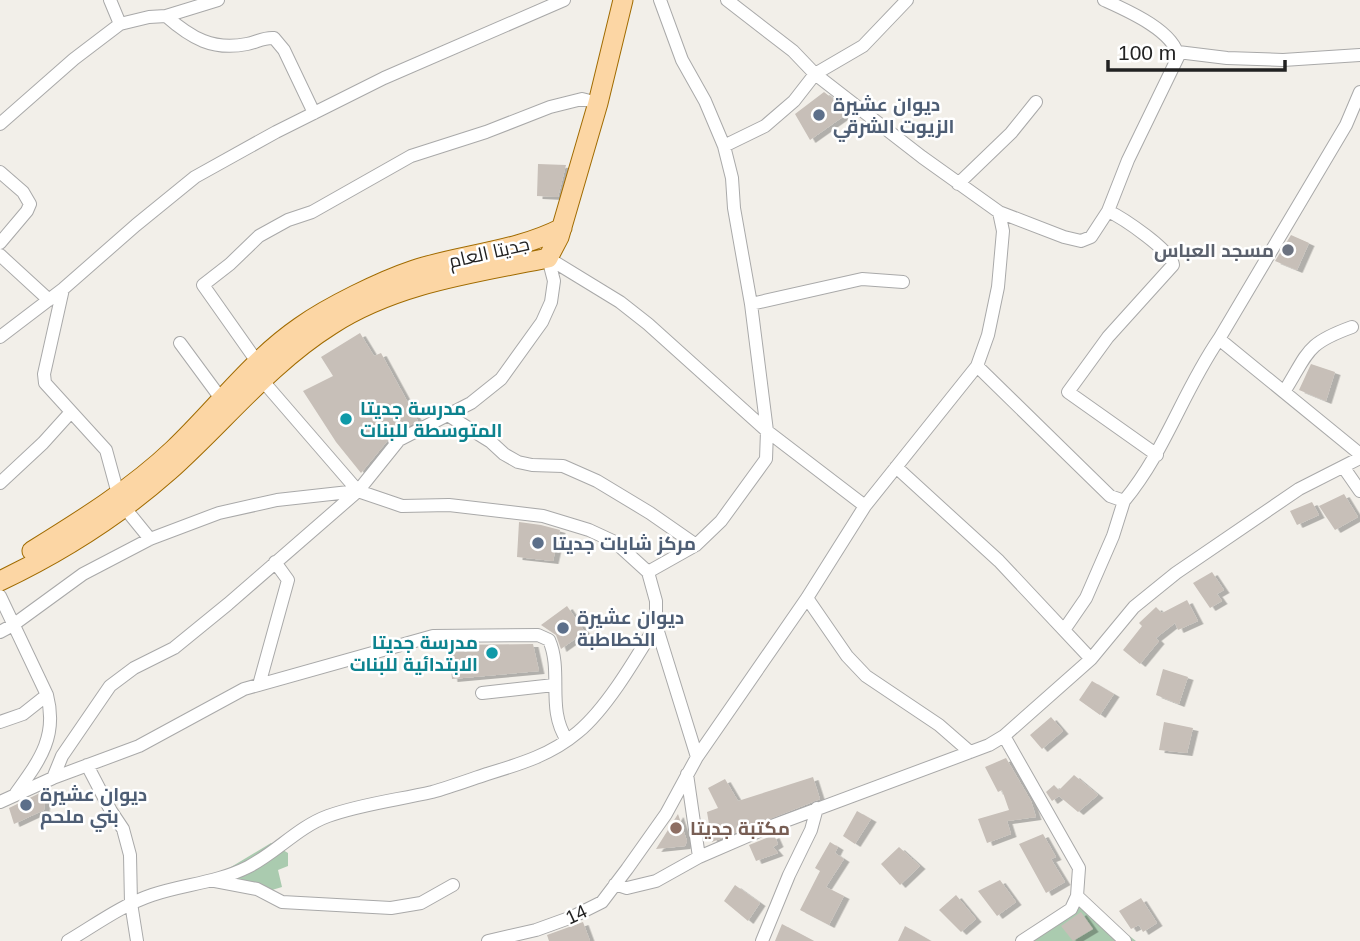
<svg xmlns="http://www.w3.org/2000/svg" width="1360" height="941" viewBox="0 0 1360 941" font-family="Arial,Cairo,sans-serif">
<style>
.cemetery{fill:#aacbaf}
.building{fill:#c7bfb8;filter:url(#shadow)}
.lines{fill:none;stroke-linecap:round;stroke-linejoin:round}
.street-casing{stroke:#a9a9a9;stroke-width:14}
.primary-casing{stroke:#a06b00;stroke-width:21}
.street{stroke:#fff;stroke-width:12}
.primary{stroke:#fcd6a4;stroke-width:19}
.service-dot{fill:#5c6f8a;stroke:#fff;stroke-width:2.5}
.worship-dot{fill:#6b7280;stroke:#fff;stroke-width:2.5}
.culture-dot{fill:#0f9aa8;stroke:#fff;stroke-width:2.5}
.education-dot{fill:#8d6e63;stroke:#fff;stroke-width:2.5}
.labels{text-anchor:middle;stroke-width:5;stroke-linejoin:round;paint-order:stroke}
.service-label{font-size:19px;font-weight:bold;fill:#4e5e75;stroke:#fff;text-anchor:start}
.worship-label{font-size:19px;font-weight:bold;fill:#5b616d;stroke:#fff;text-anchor:end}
.street-label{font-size:19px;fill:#222;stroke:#fff}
.culture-label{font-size:19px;font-weight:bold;fill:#0d838f;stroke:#fff;text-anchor:start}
.education-label{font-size:19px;font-weight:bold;fill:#785e54;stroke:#fff;text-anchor:start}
</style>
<defs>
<filter id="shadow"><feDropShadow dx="5.5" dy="3" stdDeviation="0" flood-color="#0004"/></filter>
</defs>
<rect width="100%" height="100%" fill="#f2efe9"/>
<path class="cemetery" d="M271,843L288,853V866L278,870L282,887L272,890L221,873Z
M1077,896L1136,941H1028Z"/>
<path class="building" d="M824,92L833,99L844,116L810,140L795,114Z
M538,164L566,165L558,197L537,196Z
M1291,235L1309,243L1297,270L1275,261Z
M360,333L374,356L381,353L418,421L393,434L361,473L336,442L303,391L333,376L321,357Z
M1311,364L1335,372L1326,401L1299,390Z
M1344,494L1358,517L1335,530L1319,506Z
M1312,502L1319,515L1297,525L1290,511Z
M519,522L541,525L560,530L553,561L517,557Z
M1212,572L1224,590L1217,594L1222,601L1210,608L1193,583Z
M1187,600L1198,621L1178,630L1175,623L1156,638L1159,641L1140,664L1123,650L1142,626L1139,623L1156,607L1162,613Z
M567,606L585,632L561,649L556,635L541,625Z
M533,644L539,671L452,679L448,645Z
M1163,669L1188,677L1179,704L1156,695Z
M1092,681L1114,694L1100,715L1079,700Z
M1051,717L1063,731L1042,749L1030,735Z
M1164,722L1193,728L1187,753L1159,750Z
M1006,758L1031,801L1036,817L1007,821L1011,834L987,843L978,819L1009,810L1002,790L998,792L985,767Z
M1074,775L1098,795L1078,812L1059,796L1052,801L1046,792L1054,785L1059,790Z
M813,777L820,799L712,842L707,812L718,808L708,788L725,779L738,801Z
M42,792L46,795L44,810L14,824L9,808Z
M857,811L871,819L855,844L843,836Z
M678,814L687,841L685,846L656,849Z
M1043,834L1056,857L1051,859L1065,882L1046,893L1019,844Z
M774,835L778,844L773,847L778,853L756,861L749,845Z
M830,842L838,847L835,853L844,859L826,887L844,896L829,925L800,910L820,871L815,868Z
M899,847L920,866L900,885L881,864Z
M1000,880L1016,902L997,916L978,891Z
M735,885L760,903L748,921L724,901Z
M956,895L976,919L961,932L939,910Z
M1141,898L1157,923L1143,932L1139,925L1131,929L1119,911Z
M1081,912L1093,929L1073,941L1061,926Z
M583,922L590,941H549L547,935Z
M782,924L814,941H775Z
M905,926L931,941H898Z"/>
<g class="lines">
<defs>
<path id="street" d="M110,0L120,24
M166,16C191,38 213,51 247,44C257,42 264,37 274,38L284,50L314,113
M1178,52L1227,58L1283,60L1360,55
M0,124L74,59L120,24L149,17L166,16L218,0
M724,146L765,126L794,101L815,74L863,46L907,0
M0,172L23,192L30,204L27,211L0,243
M958,184L1011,133L1036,102
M1108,211C1123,218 1172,251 1173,265L1108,337L1068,392L1157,455
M999,212L1064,237L1081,241L1091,237L1108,211L1128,160L1178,57C1175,31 1126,10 1104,0
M0,255L49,300
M548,258L620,302L648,324L767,431L865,506
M63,289L44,374L45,383L106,450L118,494L124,507L150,539
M751,304L862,279L903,282
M0,337L63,289L136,225L195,177L276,132L384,78L564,0
M1219,339L1360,454
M180,343L222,400
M258,363L203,285L230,264L259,236L288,220L312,212L411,156L486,132L550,107L582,99L598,103
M977,366L1110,496L1124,501C1166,450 1182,393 1219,339L1346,125L1360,92
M262,380L358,491
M1284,392C1309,352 1305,344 1352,327
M446,414L491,442L504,454L518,462L532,465L563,466L597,481L650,513L696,545
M896,467L999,561L1091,659
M1344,468L1360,491
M0,483L43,443L71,412
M648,572L696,545L721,521L766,459L767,431L751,304L734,208L732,178L724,146L705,101L682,60L660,0
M0,596L47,695C58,737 39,761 16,793
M807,598L847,656L866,676L939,725L970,752
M1064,630L1086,598L1113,536L1124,501
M0,632L13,625L83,574L150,539L219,513L277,500L358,491L402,506L449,505L543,516L589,530L615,542L648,572L656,601V625L697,757
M259,685L288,580L275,562
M482,693L554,685
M0,722L23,714L47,695
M1004,736L1079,868L1077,896L1071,909L1022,941
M87,765L111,811L123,829L130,855L131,903L137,941
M687,774L699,857
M53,778L62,756L110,686L134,668L174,648L228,604L358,491L399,440L471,403L501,379L542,322L551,302L554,281L548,258
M0,802L53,778L139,746L244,689L433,636L538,635L549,640C563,672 546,709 567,740
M215,881L257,889L282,902L391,908L421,903L453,885
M615,884L627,888L656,881L699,857L764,829L989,745L1004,736L1091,659L1134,607L1176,573L1299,489L1360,458
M1077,896L1125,941
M68,941C95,925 122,905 152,895C185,884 216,883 248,867C277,852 298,827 328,816C361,804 397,800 432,792C450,787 469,780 487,774C520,764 551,755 578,732C607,708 636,658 656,625
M488,941L536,930L572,917L602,902L627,869L666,814L697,757L807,598L865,506L977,366L988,335L998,287L1003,231L999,212L922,157L815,74L793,51L727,0
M762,941L789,875L811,830L817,808"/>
<path id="primary" d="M32,551C82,520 132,489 174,449C216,409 252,360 300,327C328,307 381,281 414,270C463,254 515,252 562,228
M0,581C61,552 118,516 169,471C223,423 269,364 331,325C396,283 474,273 548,258L559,237L598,103L623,0"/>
</defs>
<use href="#street" class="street-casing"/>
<use href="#primary" class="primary-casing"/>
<use href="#street" class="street"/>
<use href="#primary" class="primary"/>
</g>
<g class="service-dot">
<circle cx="819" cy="115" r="7"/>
<circle cx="538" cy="543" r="7"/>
<circle cx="563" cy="628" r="7"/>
<circle cx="26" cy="805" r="7"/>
</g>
<circle class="worship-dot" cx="1288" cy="250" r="7"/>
<g class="culture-dot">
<circle cx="346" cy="419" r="7"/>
<circle cx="492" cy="653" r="7"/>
</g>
<circle class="education-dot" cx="676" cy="828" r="7"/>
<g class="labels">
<g class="service-label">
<text x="833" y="111">ديوان عشيرة<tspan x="833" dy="22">الزيوت الشرقي</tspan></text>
<text x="552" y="550">مركز شابات جديتا</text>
<text x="577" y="624">ديوان عشيرة<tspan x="577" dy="22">الخطاطبة</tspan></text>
<text x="40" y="801">ديوان عشيرة<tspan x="40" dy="22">بني ملحم</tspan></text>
</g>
<g class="worship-label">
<text x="1274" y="257">مسجد العباس</text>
</g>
<g class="street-label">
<text transform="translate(489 252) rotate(-13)" y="7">جديتا العام</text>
<text transform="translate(576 914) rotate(-25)" y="7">14</text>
</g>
<g class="culture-label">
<text x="360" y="415">مدرسة جديتا<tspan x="360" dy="22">المتوسطة للبنات</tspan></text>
<text x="478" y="649" text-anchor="end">مدرسة جديتا<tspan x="478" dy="22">الابتدائية للبنات</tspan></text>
</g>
<g class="education-label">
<text x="690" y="835">مكتبة جديتا</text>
</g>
</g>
<path d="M1108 60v10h177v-10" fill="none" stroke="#222222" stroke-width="3.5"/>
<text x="1118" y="60" font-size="21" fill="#222222" stroke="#ffffff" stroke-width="5" paint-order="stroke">100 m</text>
</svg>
